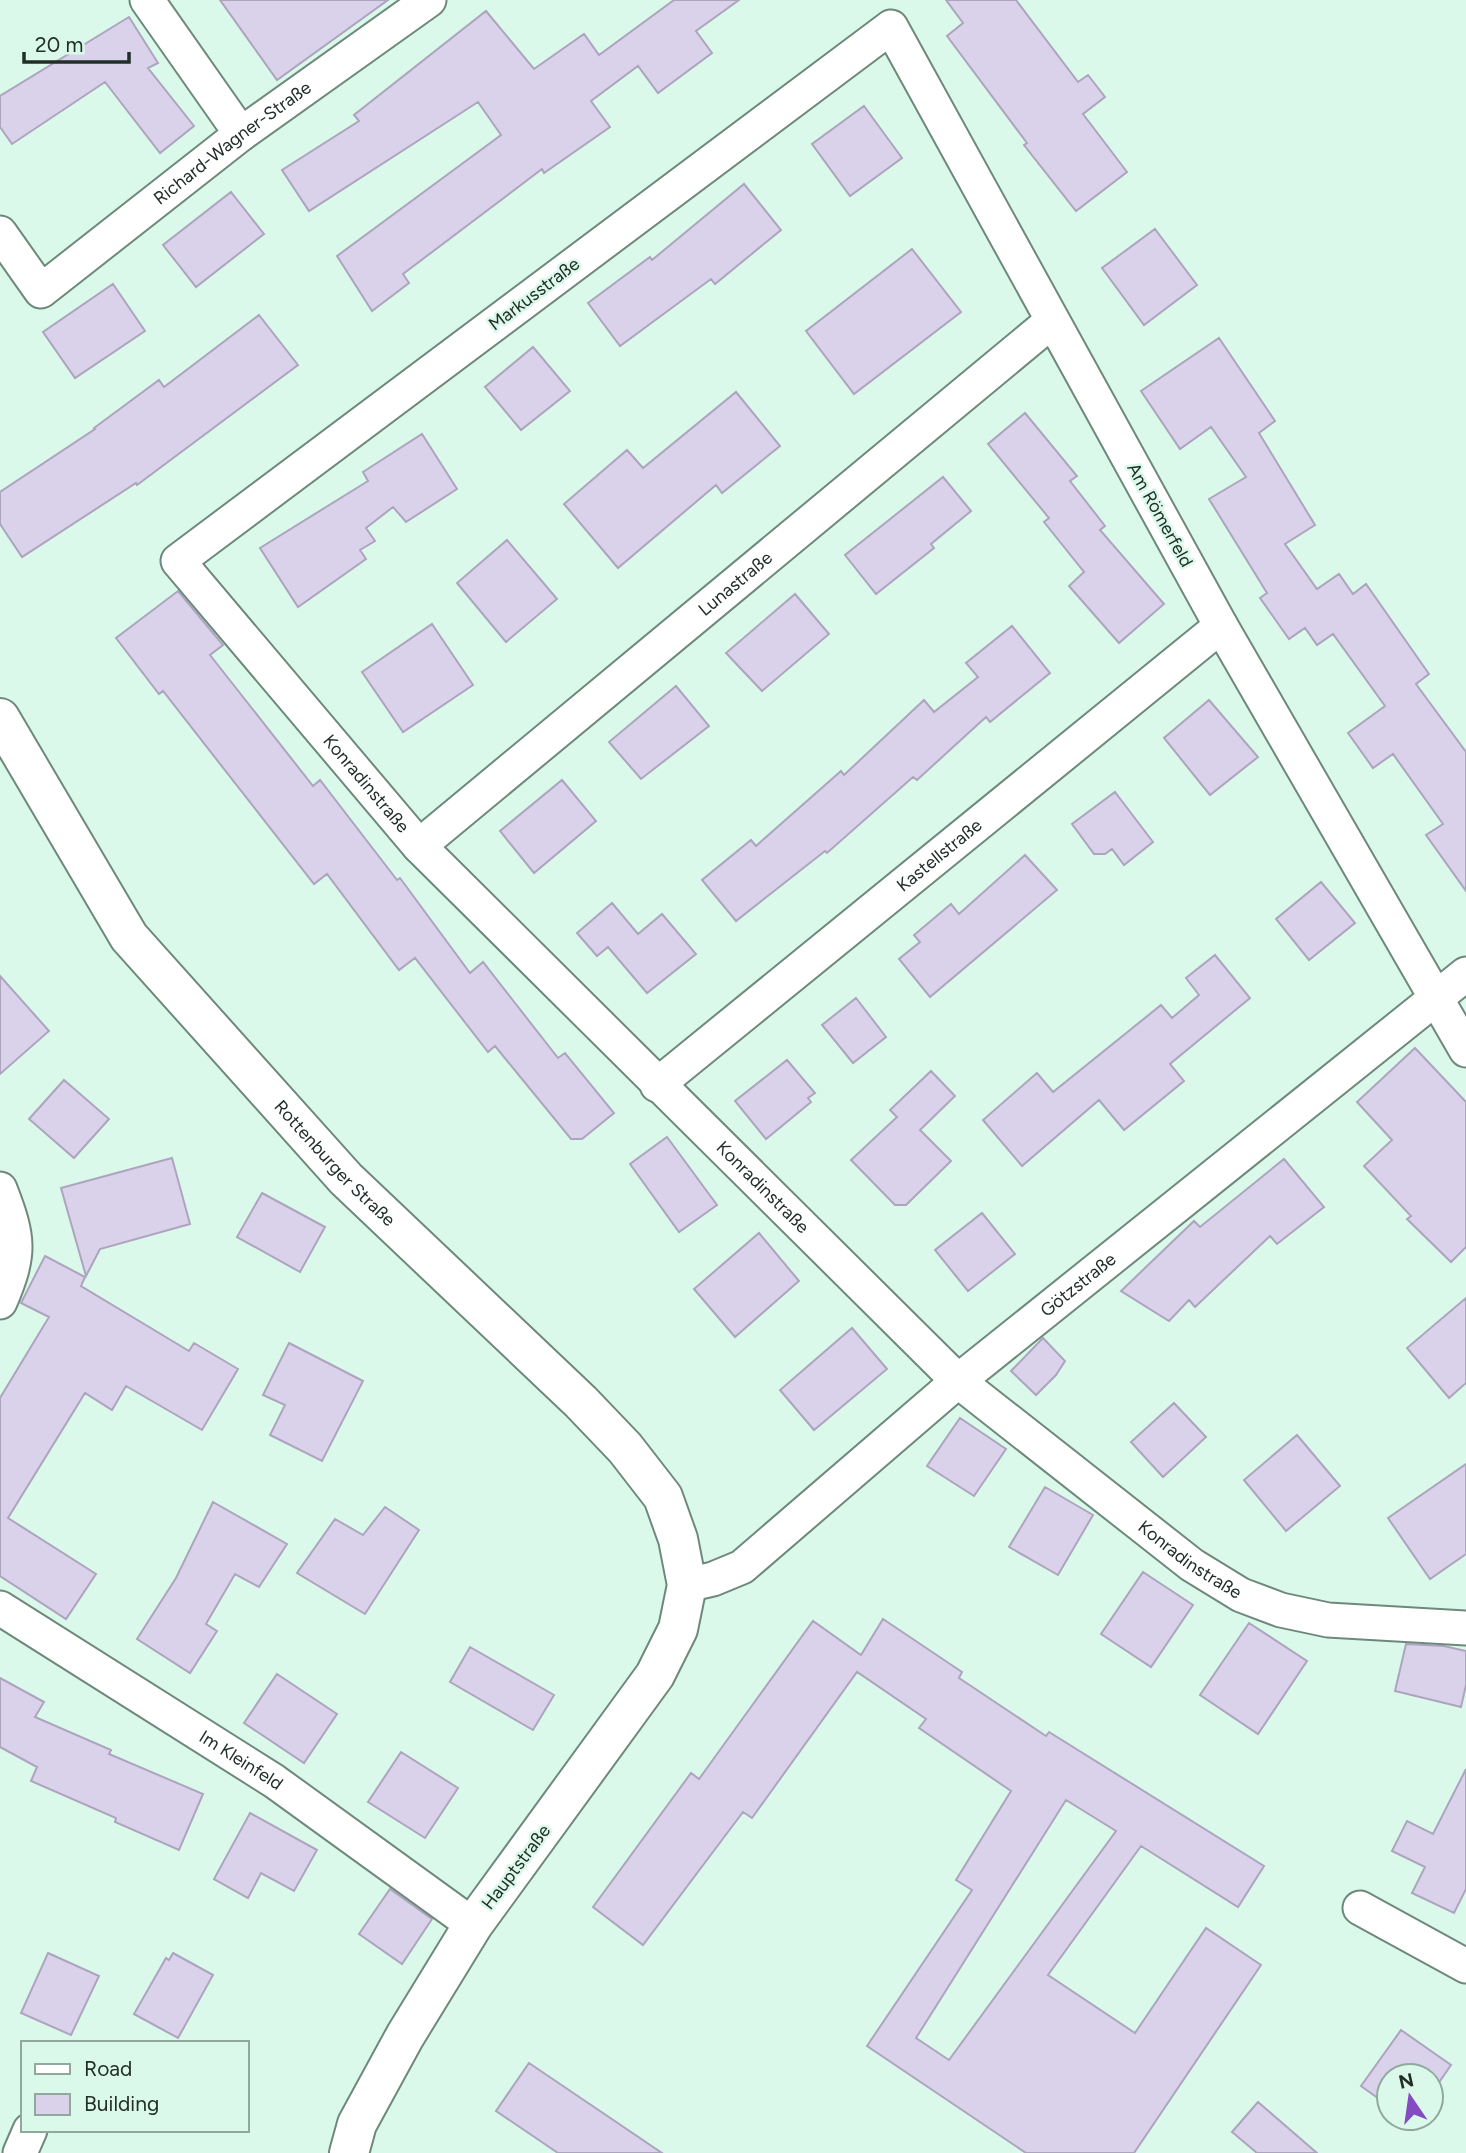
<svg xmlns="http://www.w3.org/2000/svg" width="1466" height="2153" viewBox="0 0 1466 2153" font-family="Figtree,sans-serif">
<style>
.building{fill:#dad1eb;stroke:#ada4bd;stroke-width:2;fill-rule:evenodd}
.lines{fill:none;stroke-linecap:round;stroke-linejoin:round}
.minor-casing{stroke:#6e897c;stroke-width:37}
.tertiary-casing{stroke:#6e897c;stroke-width:42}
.minor{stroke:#fff;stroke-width:33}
.tertiary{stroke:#fff;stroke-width:38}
.labels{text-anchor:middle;stroke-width:5;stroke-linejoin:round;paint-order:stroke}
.street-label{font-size:18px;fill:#222e28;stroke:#dbf9eb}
</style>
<rect width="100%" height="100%" fill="#dbf9eb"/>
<path class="building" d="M220,0H388L277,80Z
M674,0H739L696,31L712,53L658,93L638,66L591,101L610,127L544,173L542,169L403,274L409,283L372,311L337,256L501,135L478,102L309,211L282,170L359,121L354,115L486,11L534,69L584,34L599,55Z
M946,0H1016L1078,82L1088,75L1105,97L1083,114L1127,172L1076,211L1024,145L1027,143L947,36L963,23Z
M129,17L158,63L148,68L194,126L160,153L105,82L12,144L0,127V96Z
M864,106L902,158L850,196L812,144Z
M744,184L781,230L715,284L711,279L620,346L588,303L650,257L652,260Z
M231,192L264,234L196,287L163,245Z
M1155,229L1197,285L1144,325L1102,268Z
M912,249L961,312L854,394L806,331Z
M113,284L145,331L75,378L43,332Z
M259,315L298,365L137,485L136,483L22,557L0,524V492L95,429L94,428L159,380L164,387Z
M1219,338L1275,421L1259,433L1315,525L1285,544L1317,589L1339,574L1353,594L1366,584L1429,674L1416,684L1466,752V891L1426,835L1443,824L1393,754L1373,768L1348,733L1385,706L1333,634L1317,645L1305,628L1289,639L1260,598L1267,593L1209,499L1246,477L1211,427L1180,449L1141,391Z
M533,347L570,391L521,430L485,387Z
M736,392L780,446L722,493L716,485L618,568L564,504L627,450L643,468Z
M1025,413L1077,476L1070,481L1105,526L1100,530L1164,604L1119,643L1069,586L1084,572L1044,522L1049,518L988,444Z
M422,434L457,489L406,522L393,507L366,528L375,541L360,550L366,559L298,607L260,548L368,481L363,472Z
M943,477L971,511L931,544L934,548L876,594L845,555Z
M507,540L557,599L506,642L457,583Z
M178,591L223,645L210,655L313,786L320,780L397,880L400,878L470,973L483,962L558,1058L565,1053L614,1113L582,1139H571L495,1046L488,1052L415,958L399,970L327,874L314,884L163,691L159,694L116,638Z
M795,594L829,634L762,691L726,653Z
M432,624L473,685L403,732L362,672Z
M1012,626L1050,673L990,722L986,717L917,780L913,777L827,853L825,851L736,921L702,880L751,840L756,846L841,771L844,775L924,700L934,712L978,677L966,663Z
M676,686L709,726L641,779L609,742Z
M1209,700L1258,757L1210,795L1164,738Z
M562,780L596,821L534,873L500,831Z
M1115,792L1153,842L1124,865L1112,849L1105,854H1094L1072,824Z
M1025,855L1057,890L930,997L899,959L920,942L914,935L951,904L959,914Z
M1321,882L1355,923L1309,960L1276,919Z
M612,903L638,934L662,914L696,954L647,993L608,947L597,956L577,933Z
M1215,955L1250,998L1170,1064L1184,1081L1124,1130L1099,1100L1022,1166L983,1120L1037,1073L1053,1092L1161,1005L1172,1018L1199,995L1186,978Z
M0,976L49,1031L0,1074Z
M856,998L886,1037L853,1063L822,1025Z
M1415,1048L1466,1102V1247L1451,1262L1407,1219L1411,1216L1364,1166L1392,1140L1357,1102Z
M787,1060L815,1093L808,1098L811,1102L766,1139L735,1101Z
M931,1071L955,1096L920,1130L951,1161L906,1205H895L851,1160L897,1117L890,1110Z
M64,1080L109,1119L74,1158L29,1119Z
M667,1137L717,1205L679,1232L630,1164Z
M172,1158L190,1224L100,1249L86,1276L61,1188Z
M1284,1159L1324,1207L1277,1244L1270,1236L1195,1307L1189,1300L1169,1321L1121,1291L1194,1221L1200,1227Z
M262,1193L325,1227L300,1272L237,1237Z
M982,1213L1015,1254L968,1291L935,1250Z
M759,1233L799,1281L735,1337L694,1289Z
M45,1256L85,1277L81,1286L189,1351L194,1343L238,1369L202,1430L126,1386L112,1410L85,1393L8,1518L96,1574L66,1619L0,1576V1398L49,1317L21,1303Z
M1466,1298V1383L1449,1398L1407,1348Z
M852,1328L887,1369L814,1430L780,1390Z
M1043,1338L1065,1361L1056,1375L1036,1395L1011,1371Z
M289,1343L363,1381L322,1461L270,1435L285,1405L263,1395Z
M1174,1403L1206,1437L1163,1477L1131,1442Z
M960,1418L1006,1449L974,1496L927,1466Z
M1297,1435L1340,1486L1286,1531L1244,1480Z
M1466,1464V1554L1430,1579L1388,1518Z
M1045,1487L1093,1515L1058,1575L1009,1547Z
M213,1502L287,1544L259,1587L235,1574L206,1624L217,1631L190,1673L137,1639L176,1578Z
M385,1507L419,1530L365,1614L297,1573L335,1519L363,1535Z
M1143,1572L1193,1605L1151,1667L1101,1634Z
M883,1619L962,1672L959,1678L1046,1736L1049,1732L1264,1866L1238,1907L1141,1846L1048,1975L1135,2033L1206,1928L1261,1965L1134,2153H1026L867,2046L972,1890L956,1880L1011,1791L919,1728L926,1719L857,1672L752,1818L743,1812L643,1945L593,1907L691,1773L699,1779L813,1621L861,1655ZM1066,1800L1116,1831L949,2060L916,2038Z
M1249,1623L1307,1661L1258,1734L1200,1695Z
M1406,1644L1444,1646L1466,1651V1685L1461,1707L1395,1691Z
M470,1647L554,1695L533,1730L450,1682Z
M277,1674L337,1714L304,1763L244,1723Z
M0,1678L44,1702L35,1717L111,1750L109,1754L203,1794L179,1850L115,1822L116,1818L31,1781L37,1767L0,1747Z
M401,1752L458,1788L425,1838L368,1802Z
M1466,1769V1889L1454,1913L1412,1893L1425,1867L1392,1851L1407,1821L1433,1834Z
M250,1813L317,1850L294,1891L261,1873L248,1898L214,1879Z
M390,1889L432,1919L402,1964L359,1934Z
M48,1953L99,1976L71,2035L21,2013Z
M173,1953L213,1975L178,2038L134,2014L166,1958L169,1960Z
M1401,2030L1451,2065L1431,2094V2076H1389V2106L1361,2086Z
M529,2063L662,2153H558L496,2111Z
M1258,2102L1317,2153H1257L1232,2132Z"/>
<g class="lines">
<defs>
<g id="minor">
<path d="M147,0L241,134"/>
<path id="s1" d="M0,233L41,291L241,134L429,0"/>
<path id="s2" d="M419,846L1052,321"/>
<path id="s3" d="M1466,1050L1221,626L891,27L178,561L419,846L958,1381L1192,1565L1241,1595L1281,1610L1328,1620L1466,1628"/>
<path id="s4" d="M657,1085L1221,626"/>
<path d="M0,1189C19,1238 21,1253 0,1302"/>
<path id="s5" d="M687,1585L713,1579L742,1567L958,1381L1466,974"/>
<path id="s6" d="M0,1608L274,1781L473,1925"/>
<path d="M1360,1908L1466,1966"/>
<path d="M20,2153L30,2130"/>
</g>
<g id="tertiary">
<path id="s7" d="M0,718L129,937L346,1179L581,1402L625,1448L663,1497L678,1539L687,1585L678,1629L655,1675L473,1925L405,2036L357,2124L349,2153"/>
</g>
</defs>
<use href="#minor" class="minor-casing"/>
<use href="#tertiary" class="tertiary-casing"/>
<use href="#minor" class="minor"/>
<use href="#tertiary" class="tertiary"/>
</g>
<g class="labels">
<g class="street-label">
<text dy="6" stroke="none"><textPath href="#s1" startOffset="313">Richard-Wagner-Straße</textPath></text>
<text transform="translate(534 294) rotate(-37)" y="6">Markusstraße</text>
<text transform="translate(1160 515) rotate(61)" y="6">Am Römerfeld</text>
<text dy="6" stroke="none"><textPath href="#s2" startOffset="411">Lunastraße</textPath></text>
<text dy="6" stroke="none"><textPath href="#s3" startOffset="2356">Konradinstraße</textPath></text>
<text dy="6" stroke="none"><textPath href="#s4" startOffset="364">Kastellstraße</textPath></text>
<text dy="6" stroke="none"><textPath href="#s7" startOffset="560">Rottenburger Straße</textPath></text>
<text dy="6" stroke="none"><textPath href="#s3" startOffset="2922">Konradinstraße</textPath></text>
<text dy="6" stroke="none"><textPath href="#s5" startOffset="497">Götzstraße</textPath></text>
<text dy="6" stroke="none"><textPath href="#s3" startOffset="3490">Konradinstraße</textPath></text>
<text dy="6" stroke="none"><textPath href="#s6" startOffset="285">Im Kleinfeld</textPath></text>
<text transform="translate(516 1867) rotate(-53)" y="6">Hauptstraße</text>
</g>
</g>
<rect x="21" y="2041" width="228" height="91" fill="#dbf9eb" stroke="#91a89d" stroke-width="2"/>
<rect x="35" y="2064" width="35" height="10" fill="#ffffff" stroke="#91a89d" stroke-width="2"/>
<text x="84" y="2076" font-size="21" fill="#222e28">Road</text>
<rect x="35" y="2094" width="35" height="21" fill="#dad1eb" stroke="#91a89d" stroke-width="2"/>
<text x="84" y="2111" font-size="21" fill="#222e28">Building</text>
<g transform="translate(1410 2097) rotate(347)"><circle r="33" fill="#dbf9eb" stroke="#91a89d" stroke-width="2"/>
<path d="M0-5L12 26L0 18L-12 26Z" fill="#834cc3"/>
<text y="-10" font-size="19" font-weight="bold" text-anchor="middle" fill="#222e28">N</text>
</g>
<path d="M24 52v10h105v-10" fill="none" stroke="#222e28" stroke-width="3.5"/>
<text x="35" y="52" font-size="21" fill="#222e28" stroke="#dbf9eb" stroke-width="5" paint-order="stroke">20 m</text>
</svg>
